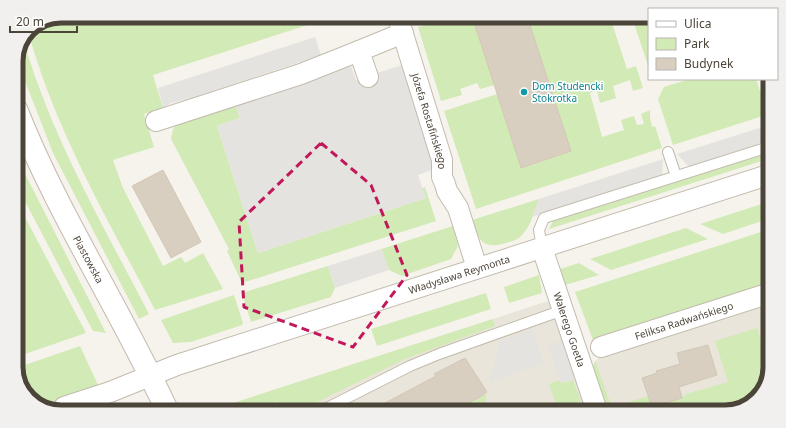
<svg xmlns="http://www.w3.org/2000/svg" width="786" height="428" viewBox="0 0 786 428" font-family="'Noto Sans',sans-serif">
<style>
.residential{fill:#eae5da}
.green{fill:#d2eab5}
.parking{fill:#e5e3e0}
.building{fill:#d8cfc1;stroke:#d3c7b4}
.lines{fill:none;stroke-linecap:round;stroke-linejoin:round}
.service-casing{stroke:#c2bbae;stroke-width:12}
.minor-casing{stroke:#c2bbae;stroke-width:22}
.tertiary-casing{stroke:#c2bbae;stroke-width:24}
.service{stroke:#fff;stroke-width:10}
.minor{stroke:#fff;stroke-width:20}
.tertiary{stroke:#fff;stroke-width:22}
.marked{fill:none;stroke:#c2185b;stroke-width:3;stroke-dasharray:8 5;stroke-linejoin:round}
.culture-dot{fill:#0f9aa8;stroke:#fff;stroke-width:1.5}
.labels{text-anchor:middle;stroke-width:3;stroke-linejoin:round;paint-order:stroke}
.culture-label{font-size:10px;fill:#0d838f;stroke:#fff;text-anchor:start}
.street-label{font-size:10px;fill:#4b4439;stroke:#fff}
.rim{fill:none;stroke:#4b4439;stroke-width:5}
</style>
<rect width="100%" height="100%" fill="#f6f3ec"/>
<path class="residential" d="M548,301L588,411L218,408L493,319Z
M766,301L765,387L750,405L725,412L606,411L593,367L599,356Z"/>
<path class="green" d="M61,16L329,18L153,75L163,108L144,114L154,147L113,160L123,188L163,266L181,257L185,263L203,253L223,289L155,310C108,220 55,130 28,31L29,29Z
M450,19H473L495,85L480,89L477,83L460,89L462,95L441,101L418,27Z
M528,19L611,20L627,69L636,66L643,88L633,91L630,80L613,86L616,98L600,103L597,91L590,93L602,137L624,130L621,120L634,116L637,125L644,124L641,114L650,110V117L652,127L655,126L662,148L476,209L444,111L497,94L521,168L544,161L543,158L548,159L571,151Z
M633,20H649V69Z
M24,42C52,138 103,225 149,314L139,319L53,153L16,58Z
M690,79H756L760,91L769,88V114L673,145L658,99L664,87Z
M233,105L237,109L240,118L217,126L258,253L426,198L422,188L425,187L436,221L242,283L227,251L229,249L171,139L173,129L176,125Z
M769,152L768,159L549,229L553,221Z
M16,156L106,333L93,331L16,184Z
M539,199C535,210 531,226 522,235C518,240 512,241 506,243C483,250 478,240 472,220Z
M16,200L86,333L16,357Z
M768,202V219L723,234L700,224Z
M453,226L458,246L451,259L402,276L389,270L381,249Z
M686,228L708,239L611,270L590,259Z
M767,230V288L597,341L593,340L575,292Z
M579,263L599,275L565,285L560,269Z
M328,266L335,288L331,297L251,322L242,293Z
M539,275L542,293L509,303L504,287Z
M486,293L491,309L377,346L371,329Z
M234,295L243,323L242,325L191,342L173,343L161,320Z
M493,319L495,326L405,359L303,409H292L289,402L280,406L277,401L265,407L266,409L218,408Z
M757,328L766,356L765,387L760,393L719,406L728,411L725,412L619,411L617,406L648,396L652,407L682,398L686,394L728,382L715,341Z
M80,346L98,385L41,407L24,392L16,368Z
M595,360L613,411H606L592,372Z
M560,380L561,383L573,380L581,401L558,409L549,384Z
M487,394L484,410H453L458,407L459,409Z"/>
<path class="parking" d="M315,37L321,55L192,98L171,103L163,108L158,88Z
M350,64L356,80L402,65L434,169L418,175L426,198L258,253L217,126L240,118L237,109L233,105L301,85Z
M769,125V141L689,167L677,154Z
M663,159L662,176L532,217L539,199Z
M381,249L389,270L335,288L328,266Z
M532,329L544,363L489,382L499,346L498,341Z
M562,340L576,378L561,383L548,346Z"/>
<path class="building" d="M473,19H528L571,151L521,168Z
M163,170L201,242L171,258L132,186Z
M708,345L717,375L679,387L682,398L652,407L642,378L657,373L656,371L680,364L677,353Z
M465,358L487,392L482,396L454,410H372L436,376L434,374Z"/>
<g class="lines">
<defs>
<path id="service" d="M668,152L676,176
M542,248L539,230L544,218L769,147
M325,409L410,366L439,354L563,310"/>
<g id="minor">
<path id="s1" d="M398,18L442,160V177L445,184L447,191L458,208L477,268"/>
<path d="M368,77L359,51L403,33"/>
<path d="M156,121L301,74L359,51"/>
<path id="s2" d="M542,248L597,411"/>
<path id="s3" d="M601,347L767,294"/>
<path id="s4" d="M64,407L110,392L177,365L768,175"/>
</g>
<g id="tertiary">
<path id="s5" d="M16,109C57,213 119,307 166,408"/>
</g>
</defs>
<use href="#service" class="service-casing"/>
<use href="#minor" class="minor-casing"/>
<use href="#tertiary" class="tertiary-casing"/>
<use href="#service" class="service"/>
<use href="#minor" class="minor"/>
<use href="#tertiary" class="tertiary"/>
</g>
<path class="marked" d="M321,143L371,185L407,275L353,347L244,307L239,222Z"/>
<circle class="culture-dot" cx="524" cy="92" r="4"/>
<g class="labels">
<g class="culture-label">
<text x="532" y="90">Dom Studencki<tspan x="532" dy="12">Stokrotka</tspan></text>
</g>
<g class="street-label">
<text dy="4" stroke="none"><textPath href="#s1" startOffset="108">Józefa Rostafińskiego</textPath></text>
<text dy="4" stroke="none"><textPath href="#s5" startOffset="167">Piastowska</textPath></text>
<text dy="4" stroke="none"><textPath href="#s4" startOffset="417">Władysława Reymonta</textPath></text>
<text dy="4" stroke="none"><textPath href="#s3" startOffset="87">Feliksa Radwańskiego</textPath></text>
<text dy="4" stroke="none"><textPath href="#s2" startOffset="86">Walerego Goetla</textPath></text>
</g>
</g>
<path d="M0 0H786V428H0ZM61 23H725A38 38 0 0 1 763 61V367A38 38 0 0 1 725 405H61A38 38 0 0 1 23 367V61A38 38 0 0 1 61 23Z" fill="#f1f0ef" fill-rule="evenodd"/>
<path class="rim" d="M61 23H725A38 38 0 0 1 763 61V367A38 38 0 0 1 725 405H61A38 38 0 0 1 23 367V61A38 38 0 0 1 61 23Z"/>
<rect x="648" y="8" width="130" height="72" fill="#ffffff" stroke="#b7b4b0"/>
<rect x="656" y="21" width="20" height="6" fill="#ffffff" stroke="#b7b4b0"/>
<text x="684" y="28" font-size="12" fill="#4b4439">Ulica</text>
<rect x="656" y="38" width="20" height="12" fill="#d2eab5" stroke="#b7b4b0"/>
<text x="684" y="48" font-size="12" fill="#4b4439">Park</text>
<rect x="656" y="58" width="20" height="12" fill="#d8cfc1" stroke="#b7b4b0"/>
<text x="684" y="68" font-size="12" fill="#4b4439">Budynek</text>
<path d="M10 26v6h67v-6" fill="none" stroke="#4b4439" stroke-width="2"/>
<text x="16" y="26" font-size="12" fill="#4b4439" stroke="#ffffff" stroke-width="3" paint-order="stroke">20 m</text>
</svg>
